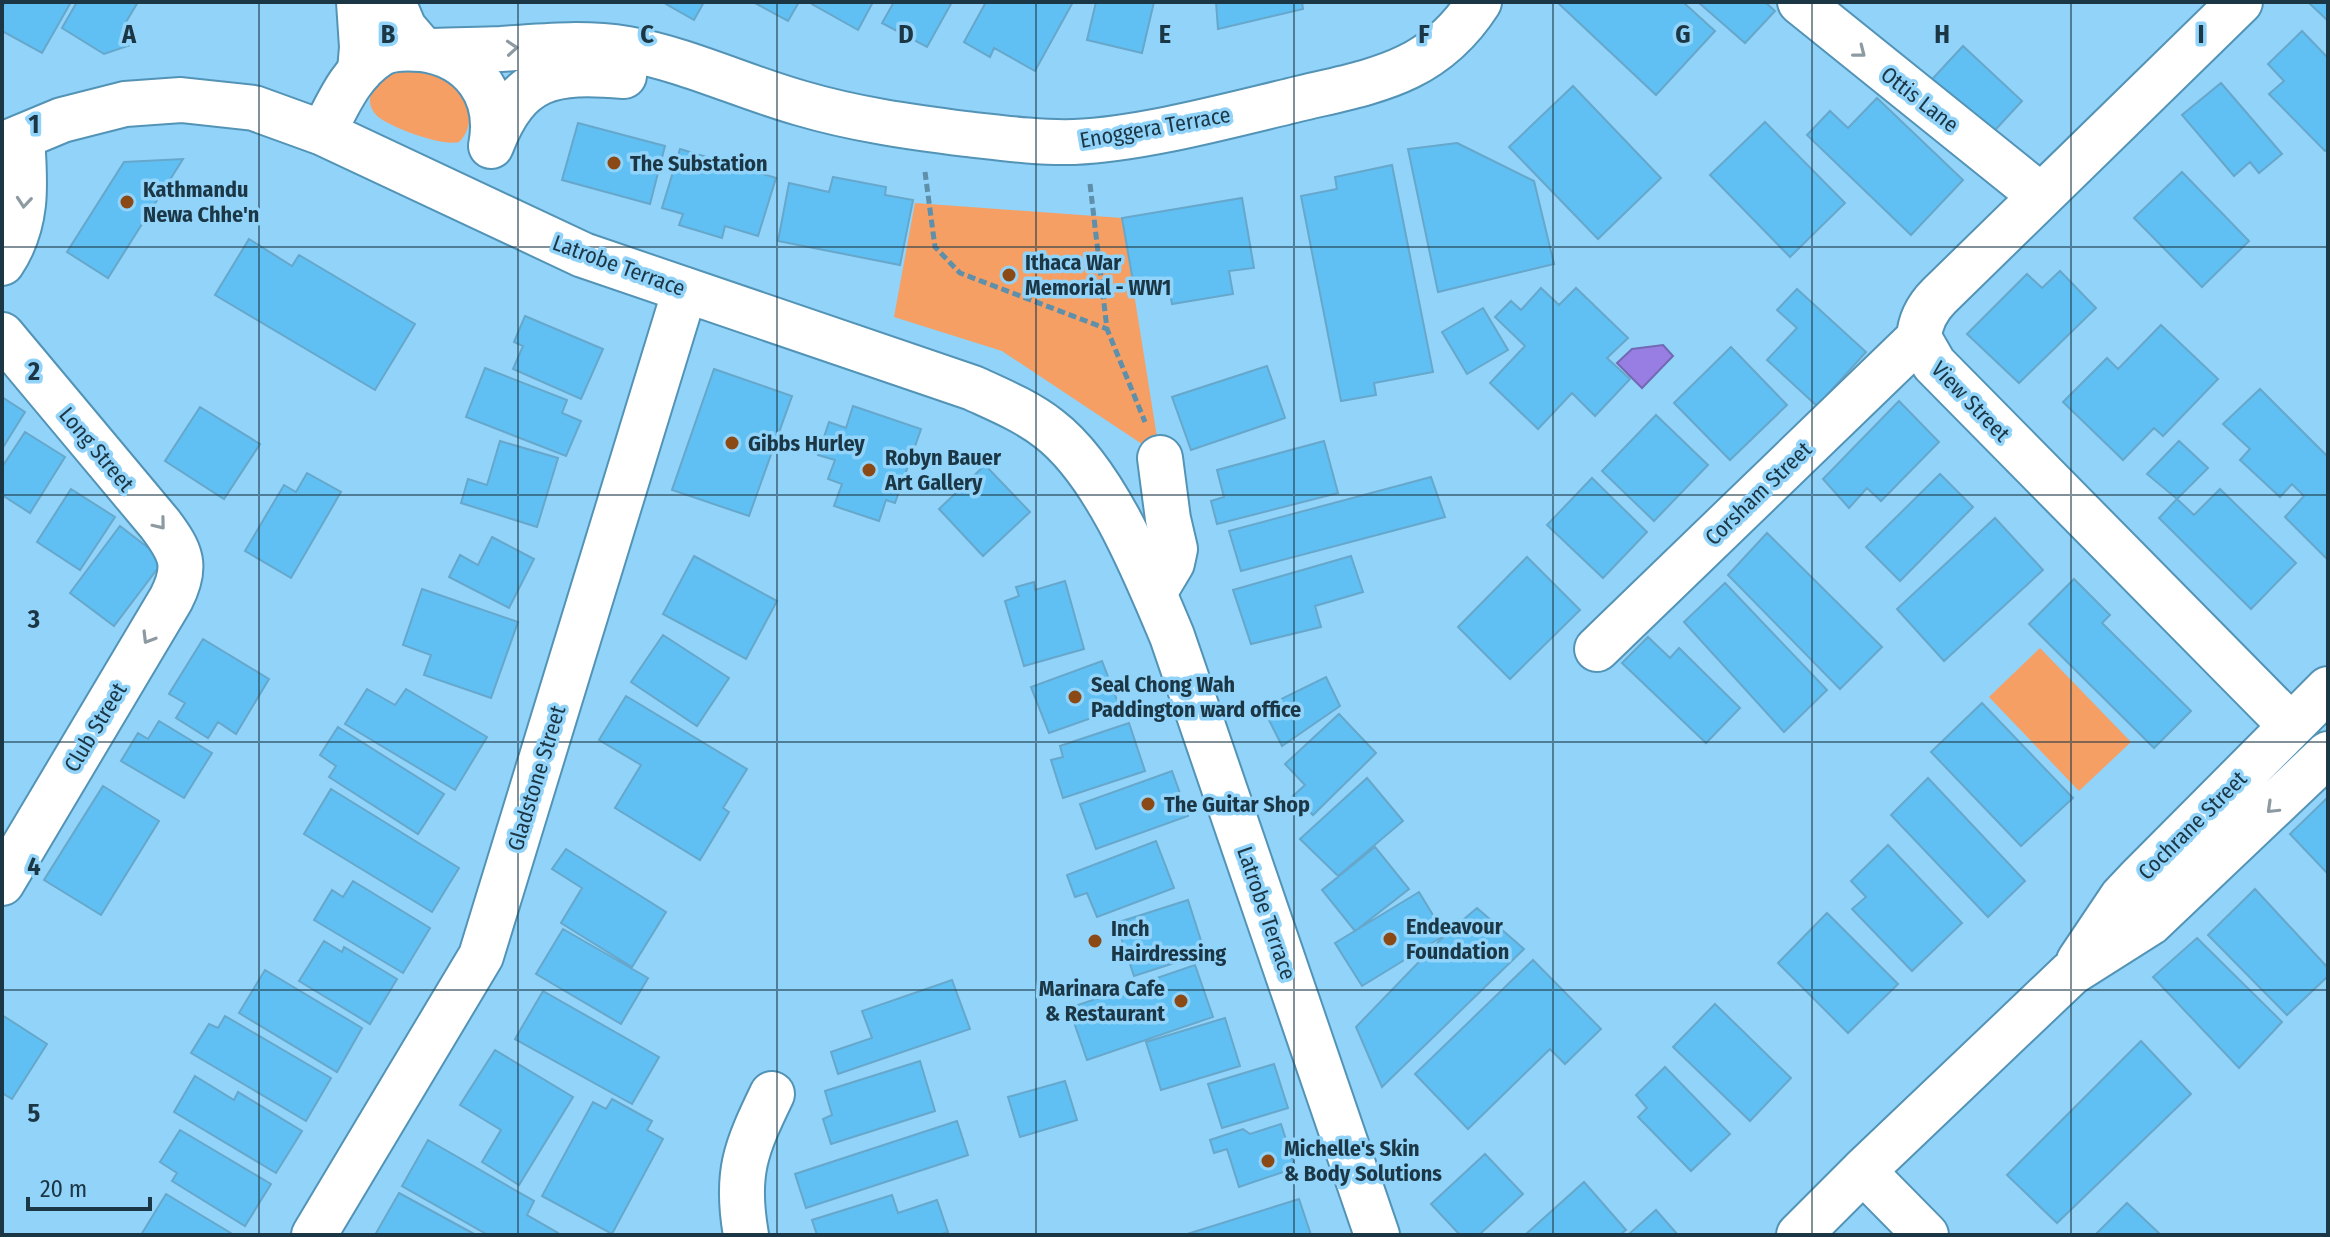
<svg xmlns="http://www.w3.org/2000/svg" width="2330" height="1237" viewBox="0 0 2330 1237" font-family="'Fira Sans Condensed',sans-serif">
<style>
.green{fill:#f59f64}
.water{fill:#987ee2;stroke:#7268b3;stroke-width:2}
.building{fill:#60c0f3;stroke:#66a7cb;stroke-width:2}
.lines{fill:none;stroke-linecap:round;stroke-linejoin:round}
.minor-casing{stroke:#5393b6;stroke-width:48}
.major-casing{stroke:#5393b6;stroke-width:48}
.path{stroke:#5e8fab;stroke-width:5;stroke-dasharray:8 4;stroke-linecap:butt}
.minor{stroke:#fff;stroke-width:44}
.major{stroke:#fff;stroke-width:44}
.oneway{stroke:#8d9aa2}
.grid{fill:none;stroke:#1b3645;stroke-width:2;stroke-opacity:0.55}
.poi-dot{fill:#8a4915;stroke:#91d3f9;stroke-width:3}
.labels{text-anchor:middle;stroke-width:7;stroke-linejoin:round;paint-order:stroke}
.street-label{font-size:22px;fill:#1b3645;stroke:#91d3f9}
.poi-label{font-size:22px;font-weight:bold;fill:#1b3645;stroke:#91d3f9;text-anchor:start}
.grid-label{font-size:26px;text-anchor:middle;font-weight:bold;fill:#1b3645;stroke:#91d3f9;stroke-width:7;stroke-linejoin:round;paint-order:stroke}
</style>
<rect width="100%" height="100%" fill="#91d3f9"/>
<path class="green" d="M422,69C432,73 445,76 453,82C471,95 476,126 459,142C444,147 388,127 376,115C358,95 384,74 403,70C409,69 416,69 422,69Z
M915,203L1122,218L1160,456L1002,351L894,317Z
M2040,648L2131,742L2079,791L1989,697Z"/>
<path class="water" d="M1663,345L1673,356L1642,388L1617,363L1632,349Z"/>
<path class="building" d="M5,2H71L42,53L2,31V8Z
M77,2H138L126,22L134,44L104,54L62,28Z
M668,2H704L694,20L666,4Z
M753,2H799L788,21Z
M813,2H873L858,30L812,4Z
M894,2H952L927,47L882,23Z
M986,2H1073L1035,71L994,48L990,57L964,42Z
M1096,2H1154L1142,53L1087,40Z
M1216,2H1302L1303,9L1218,29Z
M1557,2H1683L1715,31L1656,95Z
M1698,2H1765L1775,11L1745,43Z
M2308,2H2328V21Z
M2302,31L2328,58V149L2325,151L2269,94L2284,81L2268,64Z
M1963,46L2022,101L1983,143L1924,88Z
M2221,83L2282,154L2259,173L2250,162L2234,176L2182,115Z
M1573,86L1661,178L1598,239L1509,147Z
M1877,98L1963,180L1911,235L1807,135L1830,111L1848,128Z
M1765,122L1845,203L1790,257L1710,175Z
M578,123L665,146L650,204L562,180Z
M1457,143L1534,181L1554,264L1438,292L1408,149Z
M680,149L776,178L758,236L725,226L722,238L679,225L683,214L662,208Z
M183,159L108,278L67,252L124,162Z
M1392,165L1433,372L1374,383L1376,395L1341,401L1301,196L1337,189L1335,177Z
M2182,172L2249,241L2202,287L2134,218Z
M833,177L886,187L885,195L913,200L900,265L778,241L789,183L829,192Z
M1242,198L1254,268L1229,271L1233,294L1172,304L1168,281L1134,287L1122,218Z
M249,239L292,266L299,255L415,324L375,390L215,295Z
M2060,271L2096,308L2019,383L1967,334L2027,274L2042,288Z
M1541,288L1559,305L1576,288L1628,338L1607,358L1630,379L1595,416L1572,393L1538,429L1490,383L1525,346L1495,317L1511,301L1521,310Z
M1797,289L1866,352L1817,406L1767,360L1797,328L1777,310Z
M1483,308L1508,350L1467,374L1442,332Z
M525,316L603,349L581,399L513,369L523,346L514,342Z
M2161,325L2218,379L2163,436L2154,428L2123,460L2063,402L2107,358L2118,369Z
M1731,347L1787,405L1730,460L1674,403Z
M1267,366L1285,418L1191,450L1172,397Z
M485,368L567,400L562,413L581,421L566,456L466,417Z
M714,369L792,396L749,516L672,490Z
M2260,389L2328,457V560L2285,517L2304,496L2292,484L2280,497L2240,460L2250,449L2223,424Z
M2,397L25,412L2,449Z
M1899,401L1939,442L1881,501L1867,488L1849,508L1823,479Z
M853,406L921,429L895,503L886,500L879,521L834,506L842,484L828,479L835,460L818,455L829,422L846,428Z
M200,407L260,444L224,499L165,461Z
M1656,415L1708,465L1654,521L1602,471Z
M25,432L65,457L30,513L2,495V467Z
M500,441L558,458L537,527L461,503L468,479L487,485Z
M1324,441L1338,493L1217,524L1211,501L1224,497L1217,470Z
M2179,441L2208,468L2177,499L2147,474Z
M985,465L1030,512L983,556L939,509Z
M307,473L341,492L291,578L245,551L284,485L296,492Z
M1940,474L1973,507L1900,581L1866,547Z
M1431,477L1445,517L1241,571L1229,531Z
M1592,478L1647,532L1603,578L1547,525Z
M71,489L115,517L80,570L37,542Z
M2220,489L2296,563L2251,609L2159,518L2177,499L2194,515Z
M1995,518L2043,570L1944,661L1897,609Z
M120,526L164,560L114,626L70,593Z
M1767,533L1882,647L1840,689L1728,575Z
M492,537L534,559L509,608L449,577L460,555L478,565Z
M694,556L777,601L746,659L663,614Z
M1351,556L1363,592L1315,606L1321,627L1251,644L1233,590Z
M1527,557L1580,610L1510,679L1458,627Z
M2074,579L2110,615L2102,623L2191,711L2154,748L2029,624Z
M1065,581L1084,649L1024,666L1005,601L1019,596L1016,587L1034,582L1035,590Z
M1725,583L1827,690L1784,732L1684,622Z
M422,589L518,622L491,698L424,675L431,655L403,645Z
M663,635L729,678L697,726L631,682Z
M1648,637L1670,658L1679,648L1740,708L1706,743L1622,663Z
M203,639L269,679L236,734L218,722L208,738L176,718L185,703L169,694Z
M1102,661L1120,708L1049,733L1031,687Z
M1326,677L1340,706L1282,746L1263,708Z
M367,689L395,705L406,689L487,737L455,790L345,724Z
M626,696L747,769L723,808L729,812L700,860L615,808L641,765L599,740Z
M1982,703L2073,798L2021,846L1931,752Z
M1339,714L1376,753L1313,815L1293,796L1305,785L1285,764Z
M159,721L212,753L184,798L121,761L138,733L148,739Z
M1129,723L1145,771L1063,798L1051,760L1063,757L1060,746Z
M338,727L444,794L418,834L329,777L336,766L320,755Z
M1172,771L1188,816L1096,849L1080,804Z
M1367,778L1403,821L1338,876L1300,839Z
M1928,778L2025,881L1988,917L1891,815Z
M103,786L159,821L101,915L44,880Z
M331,789L459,868L432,912L304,834Z
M2328,797V874L2290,834Z
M1156,841L1174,888L1097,917L1087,893L1075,897L1067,875Z
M1888,845L1962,923L1912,971L1852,909L1866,897L1851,881Z
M1375,847L1409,889L1355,931L1322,890Z
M566,849L666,912L632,967L561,923L582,888L552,869Z
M353,881L430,928L403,973L314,920L332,890L343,897Z
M2255,889L2328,968V976L2287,1015L2208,935Z
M1419,892L1445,935L1362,986L1335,943Z
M1188,900L1205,953L1134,976L1116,923Z
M1477,908L1524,949L1382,1087L1356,1027L1445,935Z
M1827,913L1898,984L1848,1033L1778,963Z
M563,929L648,978L621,1024L536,974Z
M2197,938L2282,1022L2239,1068L2153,977Z
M324,941L342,952L344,947L397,979L370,1024L299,981Z
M1533,960L1601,1029L1565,1064L1550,1049L1468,1129L1415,1074Z
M1195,965L1213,1017L1087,1060L1069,1008Z
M265,970L362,1028L337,1072L239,1013Z
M952,980L970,1029L838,1074L831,1052L872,1038L862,1011Z
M543,991L659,1057L632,1104L515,1039Z
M1715,1004L1791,1078L1750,1121L1673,1047Z
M2,1015L47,1044L12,1099L2,1093Z
M225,1016L331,1078L306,1121L191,1053L209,1024L218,1028Z
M1225,1018L1240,1066L1161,1090L1146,1042Z
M2141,1041L2191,1094L2057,1223L2007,1175Z
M495,1050L573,1097L519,1185L482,1162L501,1130L460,1105Z
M920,1061L935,1111L831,1144L823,1119L832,1115L825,1091Z
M1274,1064L1288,1108L1222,1128L1208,1084Z
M1665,1067L1730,1134L1691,1171L1638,1117L1647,1108L1636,1095Z
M195,1076L234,1100L238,1092L302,1131L276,1173L174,1112Z
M1065,1081L1077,1120L1020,1137L1008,1097Z
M612,1099L652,1121L647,1130L663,1139L612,1234L542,1196L593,1102L606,1109Z
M957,1121L968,1155L806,1208L795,1174Z
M1281,1124L1295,1168L1239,1187L1227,1149L1214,1153L1210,1140L1243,1129L1250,1134Z
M180,1130L271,1184L245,1226L172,1181L177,1173L160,1162Z
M428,1140L534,1201L527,1215L558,1233L557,1235H488L402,1186Z
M1485,1154L1523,1194L1479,1235H1460L1431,1204Z
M1584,1182L1626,1230L1620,1235H1525Z
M399,1193L476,1235H375Z
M166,1194L234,1235H141Z
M892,1195L898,1213L937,1200L948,1232L938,1235H817L812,1220Z
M1299,1199L1311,1235H1184Z
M2127,1203L2161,1235H2095Z
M1656,1210L1678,1235H1628Z"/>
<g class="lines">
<defs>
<path id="minor" d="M359,2L362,47L360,71
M393,2L404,28L422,49
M1800,2L2041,196
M2240,2L1939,296C1927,308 1920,321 1919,338L1934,364L2291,726
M2,263C29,223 25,182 22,137
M2,335L160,524C181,552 188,566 171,599L2,883
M1154,593L1172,563L1175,549L1168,519L1160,458
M1597,649L1919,338
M2079,961L2122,897L2138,880L2328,689
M1863,1171L1926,1235
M314,1235L481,956L685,290
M746,1235C735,1173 746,1148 772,1094
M1799,1235L1863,1171L2071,973L2150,923L2328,754"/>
<path id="major" d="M434,51C456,50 479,50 501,49C543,46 585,42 627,49C685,59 743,87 800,103C854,119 910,127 966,134C1002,138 1038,143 1074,142C1142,139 1227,116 1294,100C1372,81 1432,75 1479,2
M323,133C338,104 351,72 380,54C392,47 408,48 422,49C472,56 501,95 491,146
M2,145L62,120L125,104L181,100L254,108L323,133L583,255L973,388C999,400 1026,411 1049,429C1105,472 1145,572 1172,636L1377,1235
M491,146C518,75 553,70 624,76"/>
</defs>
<use href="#minor" class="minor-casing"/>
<use href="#major" class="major-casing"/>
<path class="path" d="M925,172L935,247L960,273L1107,329
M1090,184L1107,329L1145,422"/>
<use href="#minor" class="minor"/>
<use href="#major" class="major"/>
</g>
<defs><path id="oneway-chevron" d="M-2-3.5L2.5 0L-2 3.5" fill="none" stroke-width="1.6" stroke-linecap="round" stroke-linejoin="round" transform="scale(2)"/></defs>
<g class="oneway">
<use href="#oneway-chevron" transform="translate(512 48) rotate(-4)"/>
<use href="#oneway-chevron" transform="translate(1860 52) rotate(38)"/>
<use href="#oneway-chevron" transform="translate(24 202) rotate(95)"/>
<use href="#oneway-chevron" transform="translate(160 524) rotate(51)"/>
<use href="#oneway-chevron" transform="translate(148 638) rotate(121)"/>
<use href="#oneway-chevron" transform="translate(2272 808) rotate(136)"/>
</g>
<path class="grid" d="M259,2V1235M518,2V1235M777,2V1235M1036,2V1235M1294,2V1235M1553,2V1235M1812,2V1235M2071,2V1235M2,247H2328M2,495H2328M2,742H2328M2,990H2328"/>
<g class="poi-dot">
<circle cx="614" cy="163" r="8"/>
<circle cx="127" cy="202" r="8"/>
<circle cx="1009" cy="275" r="8"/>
<circle cx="732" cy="443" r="8"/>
<circle cx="869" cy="470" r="8"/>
<circle cx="1075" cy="697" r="8"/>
<circle cx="1148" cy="804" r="8"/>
<circle cx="1390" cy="939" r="8"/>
<circle cx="1095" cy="941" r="8"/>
<circle cx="1181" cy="1001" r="8"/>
<circle cx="1268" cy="1161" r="8"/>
</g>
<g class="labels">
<g class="street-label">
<text transform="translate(1920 99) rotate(38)" y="8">Ottis Lane</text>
<text transform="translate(1155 127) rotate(-10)" y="8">Enoggera Terrace</text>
<text transform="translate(619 265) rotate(20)" y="8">Latrobe Terrace</text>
<text transform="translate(1971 401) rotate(46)" y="8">View Street</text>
<text transform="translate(97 449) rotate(50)" y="8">Long Street</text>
<text transform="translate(1758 493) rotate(-44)" y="8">Corsham Street</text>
<text transform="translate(95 727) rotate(-59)" y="8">Club Street</text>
<text transform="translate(536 778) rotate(-73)" y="8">Gladstone Street</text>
<text transform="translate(2192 825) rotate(-45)" y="8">Cochrane Street</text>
<text transform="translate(1267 913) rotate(71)" y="8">Latrobe Terrace</text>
</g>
<g class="poi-label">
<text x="630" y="171">The Substation</text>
<text x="143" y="197">Kathmandu<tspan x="143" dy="25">Newa Chhe'n</tspan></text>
<text x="1025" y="270">Ithaca War<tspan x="1025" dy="25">Memorial - WW1</tspan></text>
<text x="748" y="451">Gibbs Hurley</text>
<text x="885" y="465">Robyn Bauer<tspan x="885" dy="25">Art Gallery</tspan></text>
<text x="1091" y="692">Seal Chong Wah<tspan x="1091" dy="25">Paddington ward office</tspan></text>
<text x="1164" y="812">The Guitar Shop</text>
<text x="1406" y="934">Endeavour<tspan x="1406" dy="25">Foundation</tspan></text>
<text x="1111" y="936">Inch<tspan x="1111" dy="25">Hairdressing</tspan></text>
<text x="1165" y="996" text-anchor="end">Marinara Cafe<tspan x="1165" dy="25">&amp; Restaurant</tspan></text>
<text x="1284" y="1156">Michelle's Skin<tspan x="1284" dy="25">&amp; Body Solutions</tspan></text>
</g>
</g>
<g class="grid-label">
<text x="129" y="43">A</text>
<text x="388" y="43">B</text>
<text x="647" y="43">C</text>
<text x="906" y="43">D</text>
<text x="1165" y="43">E</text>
<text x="1424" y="43">F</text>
<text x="1683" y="43">G</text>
<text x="1942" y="43">H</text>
<text x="2201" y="43">I</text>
<text x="34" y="133">1</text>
<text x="34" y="380">2</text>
<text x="34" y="628">3</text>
<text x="34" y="875">4</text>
<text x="34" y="1122">5</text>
</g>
<rect width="2330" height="1237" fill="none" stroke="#1b3645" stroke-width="8"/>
<path d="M28 1197v12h122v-12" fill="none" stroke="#1b3645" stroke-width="4"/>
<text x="40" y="1197" font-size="24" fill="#1b3645" stroke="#91d3f9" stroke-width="6" paint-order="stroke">20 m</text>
</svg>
